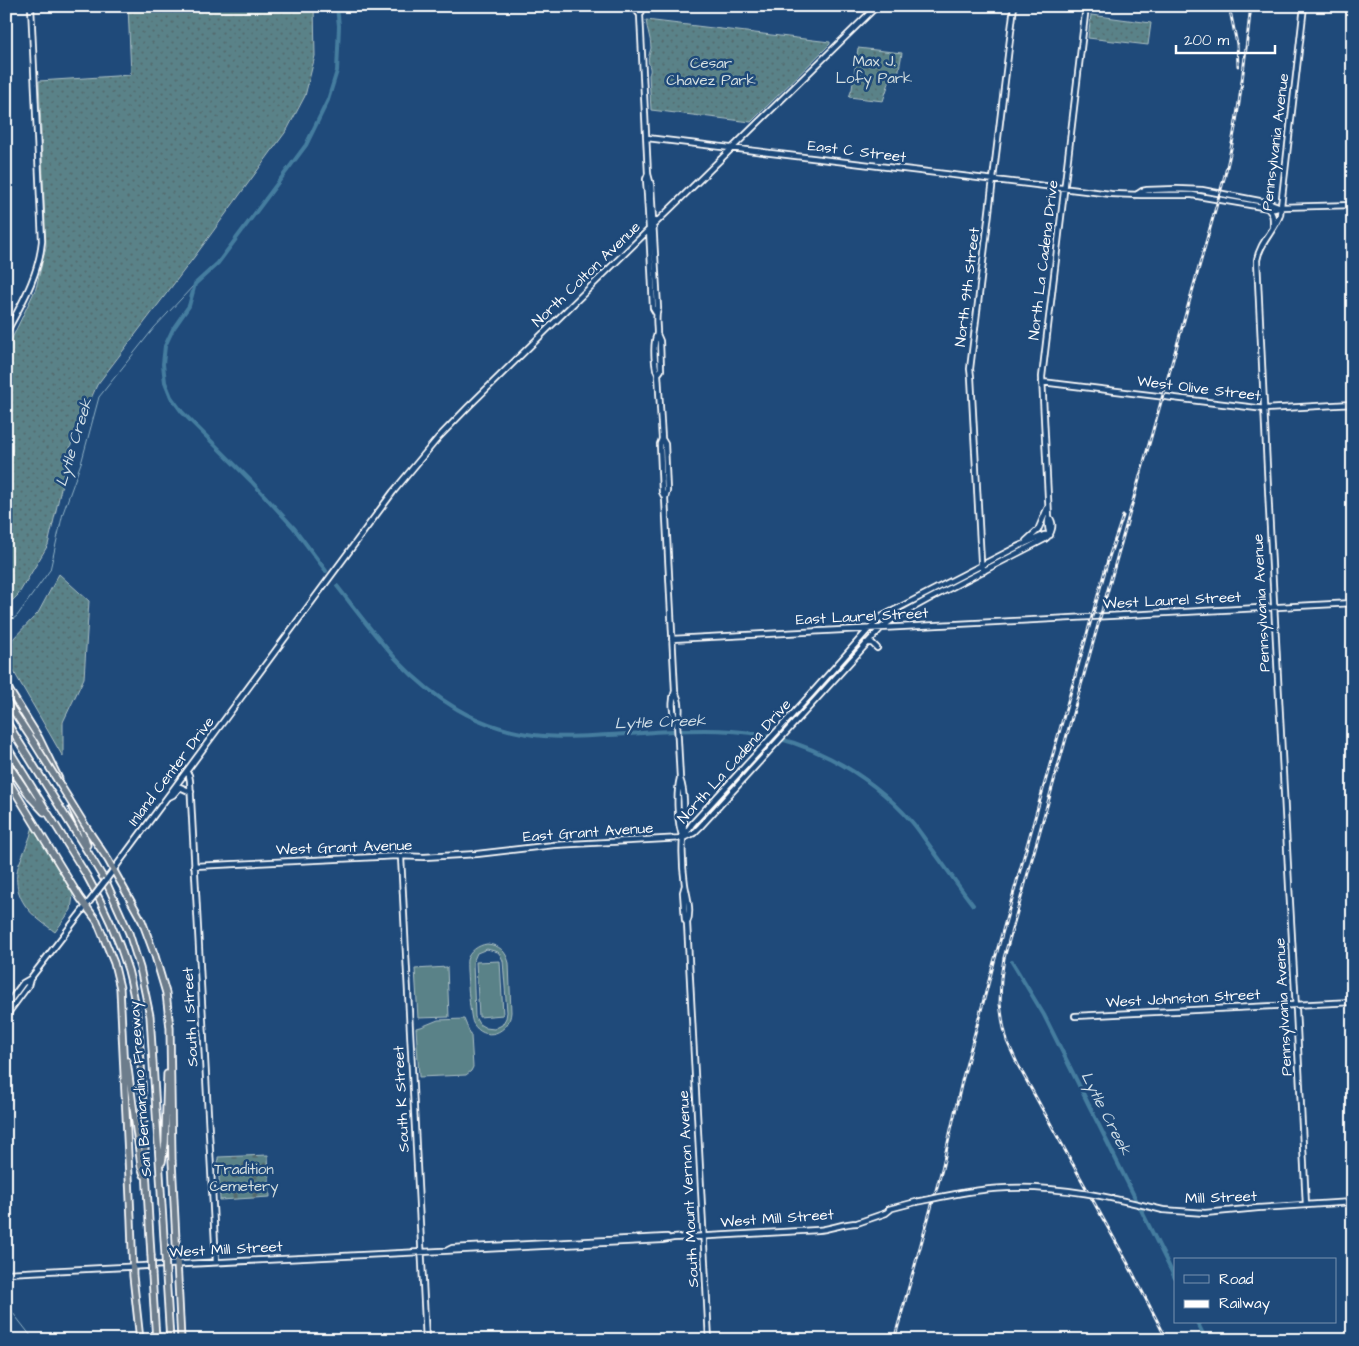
<svg xmlns="http://www.w3.org/2000/svg" width="1359" height="1346" viewBox="0 0 1359 1346" font-family="'Architects Daughter',sans-serif">
<style>
.grass{fill:url(#grass-dots);stroke:#acc0c4}
.cemetery{fill:url(#cemetery-stones);stroke:#acc0c4}
.pitch{fill:#5a8288;stroke:#acc0c4;fill-rule:evenodd}
.lines{fill:none;stroke-linecap:round;stroke-linejoin:round}
.stream{stroke:#8fb1c5;stroke-width:1}
.canal{stroke:#457d9f;stroke-width:4}
.secondary-casing{stroke:#fff;stroke-width:8}
.highway-casing{stroke:#fff;stroke-width:9}
.secondary{stroke:#1f4a7a;stroke-width:4.5}
.highway{stroke:#6d7d8c;stroke-width:5.5}
.rail-casing{stroke:#fff;stroke-width:3}
.rail{stroke:#1f4a7a;stroke-width:1;stroke-dasharray:4;stroke-linecap:butt}
.secondary-bridge-casing{stroke:#fff;stroke-width:8;stroke-linecap:butt}
.highway-bridge-casing{stroke:#fff;stroke-width:9;stroke-linecap:butt}
.secondary-bridge{stroke:#1f4a7a;stroke-width:4.5}
.highway-bridge{stroke:#6d7d8c;stroke-width:5.5}
.labels{text-anchor:middle;stroke-width:5;stroke-linejoin:round;paint-order:stroke}
.park-label{font-size:15px;fill:#d6e0e1;stroke:#1f4a7a}
.street-label{font-size:15px;fill:#fff;stroke:#1f4a7a}
.water-label{font-size:16px;font-style:italic;fill:#d0dee7;stroke:#1f4a7a}
</style>
<defs>
<pattern id="grass-dots" width="8" height="8" patternUnits="userSpaceOnUse" patternTransform="scale(1.25)"><rect width="8" height="8" fill="#5a8288"/><path d="M2 2h.1M6 6h.1" fill="none" stroke="#546a6d" stroke-width="1.8" stroke-linecap="round"/></pattern>
<pattern id="cemetery-stones" width="16" height="16" patternUnits="userSpaceOnUse" patternTransform="scale(1.25)"><rect width="16" height="16" fill="#5a8288"/><path d="M2 7V4a2 2 0 0 1 4 0v3zM10 15v-3a2 2 0 0 1 4 0v3z" fill="#546a6d"/></pattern>
</defs>
<rect width="100%" height="100%" fill="#1f4a7a"/>
<filter id="ink" filterUnits="userSpaceOnUse"><feTurbulence type="fractalNoise" baseFrequency=".02" numOctaves="2"/><feDisplacementMap in="SourceGraphic" scale="10" xChannelSelector="R" yChannelSelector="G"/><feConvolveMatrix kernelMatrix="1 2 1 2 8 2 1 2 1" color-interpolation-filters="sRGB"/></filter>
<g filter="url(#ink)">
<path class="grass" d="M128,6H314L315,56L305,96L287,130L198,252L97,385L72,441L48,545L18,595L6,607V351L36,288L46,247L39,81L131,75Z
M1091,15L1151,23L1148,45L1088,38Z
M646,20L830,42V44L751,122L651,110L649,75C651,70 650,69 649,64C647,58 650,53 651,48C651,38 647,30 646,20Z
M858,48L902,53L898,75L890,80L883,101L849,97L852,89Z
M59,574L89,601L84,678L63,722V757L6,658V646L38,613Z
M33,826L73,895L71,910L55,932C46,925 34,917 28,909C17,896 14,879 19,864C24,851 30,840 33,826Z"/>
<path class="cemetery" d="M268,1155L270,1197L220,1200L218,1157Z"/>
<path class="pitch" d="M487,944C499,945 506,951 509,963L511,1012C510,1033 484,1043 473,1023C470,1018 466,967 467,960C469,952 478,945 487,944ZM487,949L498,952L501,956L503,961L507,1012L506,1018L502,1025L494,1029L486,1028L479,1024L475,1017L473,962L477,953Z
M500,961L503,1015L479,1017L476,962Z
M447,967L449,1017L418,1018L415,969Z
M464,1019L471,1036L473,1067L471,1071L466,1075L419,1077L416,1028L421,1027L438,1020Z"/>
<g class="lines">
<path class="stream" d="M6,624L17,616L50,570L63,513L82,460L99,397L154,328L195,284
M6,1304L34,1340"/>
<path class="canal" d="M326,571L294,528L251,481L182,412L171,397L165,382L163,364L165,346L173,329L189,306L195,284L218,263L306,145L328,100L337,71L339,26L337,6
M337,586C374,633 404,678 457,709C482,724 515,734 544,736C566,738 587,736 609,735C650,733 691,728 732,731C801,735 866,770 912,822C919,830 925,840 932,849C946,868 959,887 973,905
M1012,962L1044,1015L1175,1278
M1197,1322L1206,1340"/>
<defs>
<path id="secondary" d="M637,6V11L640,15
M642,6V11L640,15L648,174L651,185L658,308C655,316 657,324 657,333C656,339 656,335 655,341C654,348 654,368 658,374L662,439L665,444L667,491L665,498L675,691C671,700 672,714 677,722
M1304,6L1280,215C1274,231 1260,242 1257,260L1269,509L1289,886L1296,1009L1306,1205
M647,138L1111,194L1141,195H1192L1274,209L1281,207L1353,205
M648,174L646,179C649,222 651,265 653,308L656,313
M1136,195L1142,191L1147,190L1177,189L1202,190L1270,203L1281,207
M1268,209C1274,214 1273,219 1273,226
M6,333C22,303 39,275 42,241L31,6
M657,334L660,341L661,370L658,374
M1042,382L1265,409L1353,404
M662,439L660,444L662,492L665,498
M1050,535C1048,529 1047,523 1049,517L1042,377L1086,6
M1026,541L1038,530L1047,509
M984,571L981,565V561L971,377L970,369L1014,6
M672,639L1353,603
M866,643H872L877,648
M675,692C680,700 681,714 677,722L680,778C676,794 677,823 683,838
M186,772L189,775L190,781L216,1262
M680,779C686,793 684,822 683,838C682,851 683,871 685,885C687,896 692,912 687,923
M169,797L173,795L180,787L191,792
M683,838L692,824L812,693L867,631L881,617L1017,547L1044,535H1050
M401,857L426,1340
M194,866L397,856L424,857L477,854L554,845L683,838L694,833L700,827L881,628L896,617L927,600L1045,539C1052,534 1055,524 1049,517
M106,880L393,492L438,438L469,406L877,6
M685,885L683,892L685,920L687,923L709,1340
M6,1006L23,983L30,979
M6,1016L28,986L30,979L90,901
M1075,1016L1353,1002
M889,1209L916,1202
M1163,1210L1205,1213L1258,1208L1353,1202
M448,1250L452,1248L667,1237
M6,1273L662,1240L673,1238L818,1230C831,1229 844,1223 857,1223L886,1213L891,1209"/>
<path id="highway" d="M6,685L39,738L59,779
M6,700L33,741
M6,721L89,854L108,886L129,933L140,968L150,1016L165,1254
M6,745L87,876C104,906 118,937 128,970C140,1015 141,1061 143,1107C145,1156 148,1206 151,1255
M6,761L31,798L44,812
M6,777L80,898L97,921L114,963L120,988L131,1219L133,1276L140,1340
M72,808L83,832L87,845
M90,833L108,860L142,921L155,956L166,993L170,1028L172,1161L181,1340
M127,1061L141,1166L144,1175
M162,1162L165,1143L167,1074
M152,1275L156,1340
M166,1275L170,1340"/>
</defs>
<use href="#secondary" class="secondary-casing"/>
<use href="#highway" class="highway-casing"/>
<use href="#secondary" class="secondary"/>
<use href="#highway" class="highway"/>
<defs>
<path id="rail" d="M1229,6L1237,44L1238,66
M894,1340L942,1169L962,1081L994,962L1108,560L1123,516
M1167,1340L1127,1262L1018,1065L1007,1041L1003,1024L1000,1004L1001,978L1004,958L1225,175C1239,120 1244,63 1251,6"/>
</defs>
<use href="#rail" class="rail-casing"/>
<use href="#rail" class="rail"/>
<defs>
<path id="secondary-bridge" d="M90,901L106,880
M916,1202C946,1196 976,1189 1007,1188C1061,1186 1110,1197 1163,1210"/>
<path id="highway-bridge" d="M33,741L90,833
M165,1254L166,1275
M151,1255L152,1275"/>
</defs>
<use href="#secondary-bridge" class="secondary-bridge-casing"/>
<use href="#highway-bridge" class="highway-bridge-casing"/>
<use href="#secondary-bridge" class="secondary-bridge"/>
<use href="#highway-bridge" class="highway-bridge"/>
</g>
</g>
<g class="labels">
<g class="park-label">
<text x="874" y="66">Max J.<tspan x="874" dy="17">Lofy Park</tspan></text>
<text x="711" y="68">Cesar<tspan x="711" dy="17">Chavez Park</tspan></text>
<text x="244" y="1174">Tradition<tspan x="244" dy="17">Cemetery</tspan></text>
</g>
<g class="street-label">
<text transform="translate(1275 142) rotate(-83)" y="5">Pennsylvania Avenue</text>
<text transform="translate(857 151) rotate(7)" y="5">East C Street</text>
<text transform="translate(1043 260) rotate(-83)" y="5">North La Cadena Drive</text>
<text transform="translate(586 274) rotate(-44)" y="5">North Colton Avenue</text>
<text transform="translate(967 287) rotate(-83)" y="5">North 9th Street</text>
<text transform="translate(1199 388) rotate(7)" y="5">West Olive Street</text>
<text transform="translate(1172 600) rotate(-3)" y="5">West Laurel Street</text>
<text transform="translate(1261 603) rotate(-93)" y="5">Pennsylvania Avenue</text>
<text transform="translate(862 616) rotate(-3)" y="5">East Laurel Street</text>
<text transform="translate(734 761) rotate(-48)" y="5">North La Cadena Drive</text>
<text transform="translate(171 771) rotate(-53)" y="5">Inland Center Drive</text>
<text transform="translate(588 832) rotate(-4)" y="5">East Grant Avenue</text>
<text transform="translate(344 847) rotate(-2)" y="5">West Grant Avenue</text>
<text transform="translate(1183 998) rotate(-3)" y="5">West Johnston Street</text>
<text transform="translate(1283 1007) rotate(-93)" y="5">Pennsylvania Avenue</text>
<text transform="translate(190 1017) rotate(-93)" y="5">South I Street</text>
<text transform="translate(140 1089) rotate(-94)" y="5">San Bernardino Freeway</text>
<text transform="translate(401 1099) rotate(-93)" y="5">South K Street</text>
<text transform="translate(688 1189) rotate(-93)" y="5">South Mount Vernon Avenue</text>
<text transform="translate(1221 1197) rotate(-2)" y="5">Mill Street</text>
<text transform="translate(777 1218) rotate(-4)" y="5">West Mill Street</text>
<text transform="translate(226 1249) rotate(-3)" y="5">West Mill Street</text>
</g>
<g class="water-label">
<text transform="translate(73 442) rotate(-73)" y="6">Lytle Creek</text>
<text transform="translate(660 721) rotate(-2)" y="6">Lytle Creek</text>
<text transform="translate(1107 1113) rotate(63)" y="6">Lytle Creek</text>
</g>
</g>
<rect width="1359" height="1346" fill="none" stroke="#1f4a7a" stroke-width="25"/>
<rect x="12" y="12" width="1334" height="1321" fill="none" stroke="#fff" stroke-width="2" filter="url(#ink)"/>
<rect x="1174" y="1258" width="162" height="65" fill="#1f4a7a" stroke="#7992af"/>
<rect x="1184" y="1275" width="25" height="8" fill="#1f4a7a" stroke="#7992af"/>
<text x="1219" y="1284" font-size="15" fill="#ffffff">Road</text>
<rect x="1184" y="1300" width="25" height="8" fill="#ffffff" stroke="#7992af"/>
<text x="1219" y="1308" font-size="15" fill="#ffffff">Railway</text>
<path d="M1176 45v8h99v-8" fill="none" stroke="#ffffff" stroke-width="2.5"/>
<text x="1184" y="45" font-size="15" fill="#ffffff" stroke="#1f4a7a" stroke-width="4" paint-order="stroke">200 m</text>
</svg>
